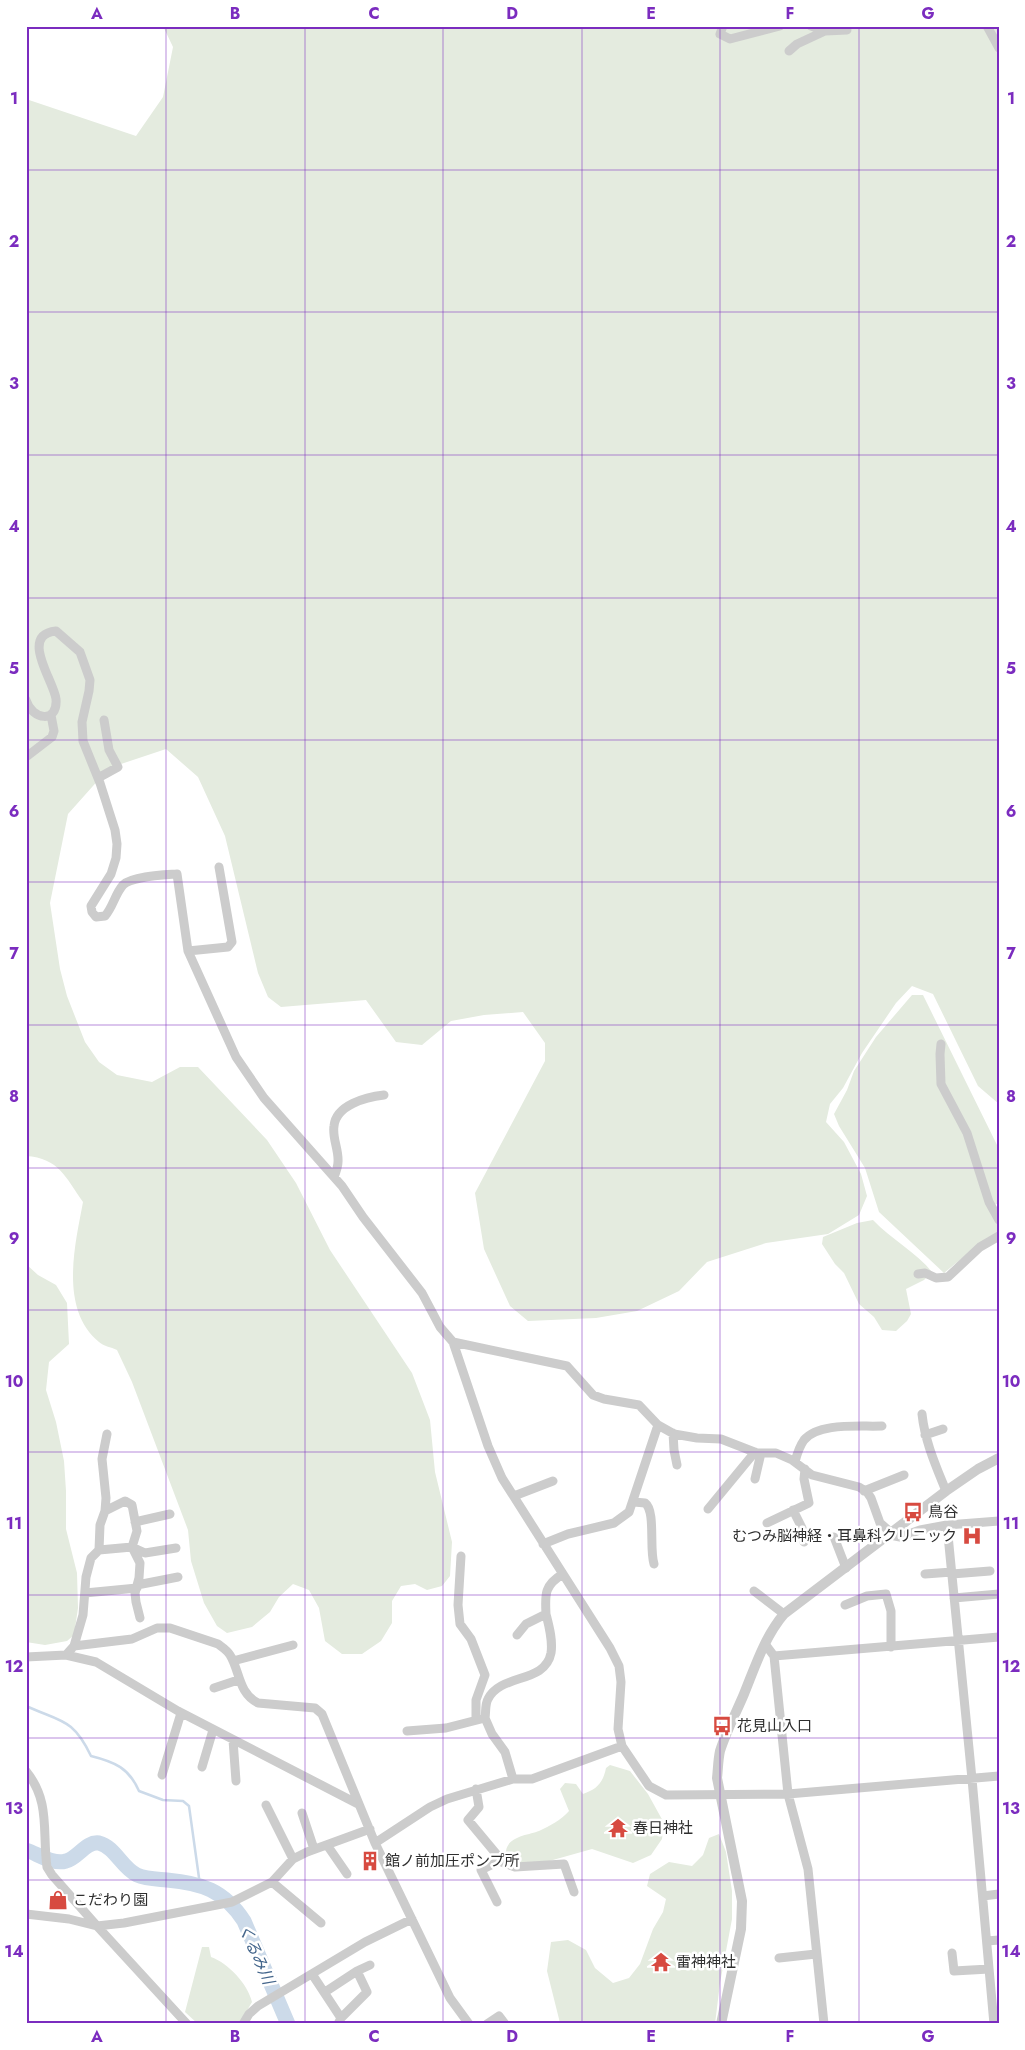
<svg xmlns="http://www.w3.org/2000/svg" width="1025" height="2050" viewBox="0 0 1025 2050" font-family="Jost,'Noto Sans JP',sans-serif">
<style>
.green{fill:#e4ebdf}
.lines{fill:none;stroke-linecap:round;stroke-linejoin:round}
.stream{stroke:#ccdae9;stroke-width:2.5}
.river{stroke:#ccdae9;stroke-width:15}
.minor{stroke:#ccc;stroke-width:9}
.tertiary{stroke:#ccc;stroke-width:10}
.grid{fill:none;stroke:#7b2cbf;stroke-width:1;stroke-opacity:0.55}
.labels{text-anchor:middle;stroke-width:5;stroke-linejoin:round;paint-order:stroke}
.poi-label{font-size:15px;fill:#2f2f2f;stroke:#fff;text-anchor:start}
.water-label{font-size:16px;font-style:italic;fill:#43658b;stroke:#fff}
.neatline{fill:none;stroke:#7b2cbf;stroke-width:2}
.grid-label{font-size:16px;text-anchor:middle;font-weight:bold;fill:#7b2cbf}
</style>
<rect width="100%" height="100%" fill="#fff"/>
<path class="green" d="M163,26H999V1104L978,1086L933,994L912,986L896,1003L862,1053L843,1088L830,1104L826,1122L844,1142L861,1174L867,1196L859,1215L828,1234L766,1243L707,1262L679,1291L637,1311L596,1318L528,1321L510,1306L484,1249L475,1193L545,1061V1043L523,1012L484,1015L451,1021L422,1045L396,1042L366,1000L281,1007L268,997L258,973L225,836L198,777L166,749L109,768L68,814L50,903L60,969L67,996L85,1042L99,1062L117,1075L152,1082L180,1067H198L267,1140L296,1183L330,1250L412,1373L430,1420L435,1472L452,1542L450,1576L442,1586L427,1590L415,1584L401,1586L392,1601V1623L381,1641L362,1654H342L325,1641L319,1608L309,1590L293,1584L279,1597L270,1612L252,1627L227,1633L217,1626L204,1603L191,1561L188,1530L132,1382L117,1350C111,1347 103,1346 99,1342C59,1309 75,1245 83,1202C66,1178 59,1158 26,1156V99L136,136L163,97L173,47Z
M912,995H923L999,1149V1203L990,1207L999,1226V1232L978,1245L944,1273L879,1212L865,1168L839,1126L834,1114L847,1090L854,1071L876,1037Z
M873,1220C891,1239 917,1253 932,1272L924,1280L906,1289L911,1314L907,1321L896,1331L882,1330L874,1317L859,1304L844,1273L835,1264L822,1244L823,1237L857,1223Z
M26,1264L38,1275L56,1285L67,1303L69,1344L49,1362L46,1390L56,1422L64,1461L66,1491V1529L77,1573L78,1608L74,1635L67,1641L45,1645L26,1642Z
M610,1765L630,1771L648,1794L664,1823L662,1839L651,1855L633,1863L592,1849L528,1867L508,1863C507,1859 505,1854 506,1851C508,1836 529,1835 539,1831C550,1826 561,1820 569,1811L560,1789L565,1783L576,1784L583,1794C597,1789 603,1783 606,1768Z
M719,1834L726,1852L732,1891V1919L720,1983L715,2024L560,2023L547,1971L551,1942L568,1940L586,1950L595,1968L613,1983L629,1978L640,1964L653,1929L663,1912L666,1899L647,1886L650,1874L669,1862L692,1866L703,1855L709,1838Z
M202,1947H209L211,1957C228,1963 248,1984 252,2002L239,2024H198L185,2012Z"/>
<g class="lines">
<path class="stream" d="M26,1706C61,1722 73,1718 91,1756C115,1762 129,1768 139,1791L163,1800L183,1801L189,1806L200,1885"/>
<path class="river" d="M26,1850C38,1854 53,1865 66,1861C78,1858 86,1841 99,1843C115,1847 122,1868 137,1875C146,1879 157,1879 167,1880C201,1883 224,1890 244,1921L288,2024"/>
<path class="minor" d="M723,26L720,34L730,39L780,26
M811,26L825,31L847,30
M987,26L999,48
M789,51L797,44L825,31
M26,700C32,720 58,724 56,699C54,681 19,635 56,631L80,652L90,680L89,691L82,722L83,741L100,783L115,830L117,844L116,858L111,874L91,906L92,912L96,917L105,916C113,907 115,894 123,885C133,876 164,875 177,874L188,951L236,1057L264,1098L342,1186L363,1217L422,1293L440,1327L453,1342L567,1366L593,1395L604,1399L639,1405L658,1425L674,1434L697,1438L721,1439L757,1453H776L792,1460L812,1475L859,1487L867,1492L871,1498L880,1523L895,1536L900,1537L920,1530L947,1525L999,1521
M26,757L52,737L54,731L51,715
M98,778L118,767L109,750L104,720
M188,951L228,947L232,942L219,867
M941,1044L940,1054L941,1084L967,1133L989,1202L999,1220
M334,1177C336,1172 338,1167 338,1162C339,1150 332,1138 334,1126C336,1105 366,1097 384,1095
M918,1274L925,1273L936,1278L948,1277L980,1247L999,1236
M453,1342L488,1446L502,1478L610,1648L619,1666L621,1682L618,1729L622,1746L649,1786L666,1795L788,1794L999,1776
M922,1414C925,1442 936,1466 946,1491
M673,1433L674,1450L677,1465
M925,1435L943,1429
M795,1462C797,1454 799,1447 804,1440C819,1422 860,1427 882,1426
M755,1479L761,1453
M864,1491L904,1475
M514,1496L553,1481
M634,1502L645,1503C656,1511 649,1549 654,1564
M708,1509L755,1452
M793,1510L802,1528L804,1542
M135,1522L170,1514
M767,1523L809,1503L804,1479L805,1469
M947,1525L972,1779L994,2024
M834,1537L846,1568
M543,1544L568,1534L614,1523L629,1512L658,1425
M132,1547L140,1563L139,1578L135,1593L136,1602L140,1618
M132,1547L145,1553L176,1548
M99,1550L132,1547L137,1531L132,1505L125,1501L105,1511
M461,1556L458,1605L460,1624L471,1639L485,1675L476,1700V1720
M925,1574L952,1572
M952,1574L990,1571
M137,1585L178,1577
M754,1591L784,1614
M85,1593L137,1588
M954,1598L999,1594
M845,1605L867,1596L886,1594L891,1611V1647
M517,1635L526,1624L546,1614C545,1595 544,1585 563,1574
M765,1644L774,1656L788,1794L808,1869L824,2024
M74,1646L83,1615L86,1577L91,1558L99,1550L100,1525L105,1511L106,1498L102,1459L107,1434
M66,1655L74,1646L132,1639L157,1628H170L218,1644C222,1647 227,1650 230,1655C240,1671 238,1693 258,1703L315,1708L322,1714L375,1843L450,1998L469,2024
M774,1656L999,1637
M26,1657L66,1655L96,1662L178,1711L358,1804
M233,1661L293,1645
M214,1688L238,1680
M485,1718C486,1712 485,1704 488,1699C501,1673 545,1684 551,1653C553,1640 549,1626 546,1614
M407,1731L446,1728L485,1718L492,1734L505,1752L513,1779
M233,1740L236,1781
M202,1767L213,1730
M26,1771C51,1802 42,1832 47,1867L52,1875L97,1926
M162,1775L181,1713
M476,1789L479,1807L468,1820L498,1856L499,1861L481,1870L497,1902
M266,1805L293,1859
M302,1813L314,1849
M375,1843L430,1807L447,1799L513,1779H532L622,1746
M327,1845L347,1874
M499,1861L515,1867L564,1864L574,1892
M272,1882L293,1859L307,1852L370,1829
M983,1896L999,1894
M26,1914L69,1919L97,1926
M987,1941L999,1940
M952,1953L954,1971L989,1969
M779,1958L816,1954
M312,1974L341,2018
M325,1992L357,1971L370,1965
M187,2024L97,1926L124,1923L232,1902L272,1882L321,1923
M243,2024L249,2014L258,2006L365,1942L412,1919
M338,2024L341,2018L367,1992L357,1971
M487,2024L499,2016L505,2024"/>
<path class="tertiary" d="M721,2024L741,1929L742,1901L717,1778C718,1770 718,1760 720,1751C726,1732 736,1713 744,1694C755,1667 765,1636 784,1614L946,1491L978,1469L999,1458"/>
</g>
<path class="grid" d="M166,26V2024M305,26V2024M443,26V2024M582,26V2024M720,26V2024M859,26V2024M26,170H999M26,312H999M26,455H999M26,598H999M26,740H999M26,882H999M26,1025H999M26,1168H999M26,1310H999M26,1452H999M26,1595H999M26,1738H999M26,1880H999"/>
<defs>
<symbol id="bus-bare" viewBox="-9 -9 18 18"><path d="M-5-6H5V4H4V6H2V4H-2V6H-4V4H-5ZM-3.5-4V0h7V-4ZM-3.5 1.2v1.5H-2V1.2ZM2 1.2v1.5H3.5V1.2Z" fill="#d74a40" stroke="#fff" stroke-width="2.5" paint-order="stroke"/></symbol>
<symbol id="hospital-bare" viewBox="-9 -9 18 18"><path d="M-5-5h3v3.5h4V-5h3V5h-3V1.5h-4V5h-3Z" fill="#d74a40" stroke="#fff" stroke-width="2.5" paint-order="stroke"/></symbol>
<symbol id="temple-bare" viewBox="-9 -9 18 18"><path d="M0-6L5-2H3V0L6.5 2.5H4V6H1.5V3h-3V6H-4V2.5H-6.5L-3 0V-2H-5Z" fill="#d74a40" stroke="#fff" stroke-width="2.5" paint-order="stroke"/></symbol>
<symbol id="building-bare" viewBox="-9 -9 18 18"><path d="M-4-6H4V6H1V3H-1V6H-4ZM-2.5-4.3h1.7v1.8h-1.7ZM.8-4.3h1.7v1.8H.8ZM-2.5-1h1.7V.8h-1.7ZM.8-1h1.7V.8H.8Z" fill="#d74a40" stroke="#fff" stroke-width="2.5" paint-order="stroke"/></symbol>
<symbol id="shop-bare" viewBox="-9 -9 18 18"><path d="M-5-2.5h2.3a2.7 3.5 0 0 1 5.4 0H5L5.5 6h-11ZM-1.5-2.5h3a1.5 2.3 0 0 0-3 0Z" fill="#d74a40" stroke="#fff" stroke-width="2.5" paint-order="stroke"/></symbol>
</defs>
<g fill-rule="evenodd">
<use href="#bus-bare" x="899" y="1498" width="28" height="28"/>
<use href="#hospital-bare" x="958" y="1522" width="28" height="28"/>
<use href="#bus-bare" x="708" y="1712" width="28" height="28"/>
<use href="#temple-bare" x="604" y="1814" width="28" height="28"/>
<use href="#building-bare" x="356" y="1847" width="28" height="28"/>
<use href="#shop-bare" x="44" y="1886" width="28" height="28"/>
<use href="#temple-bare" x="647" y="1948" width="28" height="28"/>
</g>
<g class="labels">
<g class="poi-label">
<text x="928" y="1517">鳥谷</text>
<text x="957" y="1541" text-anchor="end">むつみ脳神経・耳鼻科クリニック</text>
<text x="737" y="1731">花見山入口</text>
<text x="633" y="1833">春日神社</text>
<text x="385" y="1866">館ノ前加圧ポンプ所</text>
<text x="73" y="1905">こだわり園</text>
<text x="676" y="1967">雷神神社</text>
</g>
<g class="water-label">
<text transform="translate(257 1954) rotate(66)" y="6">くるみ川</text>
</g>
</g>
<rect width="1025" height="2050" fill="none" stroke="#ffffff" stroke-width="55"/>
<rect x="28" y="28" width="970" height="1994" class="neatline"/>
<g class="grid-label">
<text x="97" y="19">A</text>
<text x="235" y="19">B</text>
<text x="374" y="19">C</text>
<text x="512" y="19">D</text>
<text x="651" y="19">E</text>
<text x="790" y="19">F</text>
<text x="928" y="19">G</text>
<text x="14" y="104">1</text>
<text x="1011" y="104">1</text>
<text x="14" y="247">2</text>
<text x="1011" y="247">2</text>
<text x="14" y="389">3</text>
<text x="1011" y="389">3</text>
<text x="14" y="532">4</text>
<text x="1011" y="532">4</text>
<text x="14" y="674">5</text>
<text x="1011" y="674">5</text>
<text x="14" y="817">6</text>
<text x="1011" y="817">6</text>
<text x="14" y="959">7</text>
<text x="1011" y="959">7</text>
<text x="14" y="1102">8</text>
<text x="1011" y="1102">8</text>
<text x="14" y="1244">9</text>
<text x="1011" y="1244">9</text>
<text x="14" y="1387">10</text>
<text x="1011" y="1387">10</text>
<text x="14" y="1529">11</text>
<text x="1011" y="1529">11</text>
<text x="14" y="1672">12</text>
<text x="1011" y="1672">12</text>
<text x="14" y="1814">13</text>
<text x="1011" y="1814">13</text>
<text x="14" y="1957">14</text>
<text x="1011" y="1957">14</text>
<text x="97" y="2042">A</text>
<text x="235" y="2042">B</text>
<text x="374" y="2042">C</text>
<text x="512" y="2042">D</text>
<text x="651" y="2042">E</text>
<text x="790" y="2042">F</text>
<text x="928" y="2042">G</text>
</g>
</svg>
